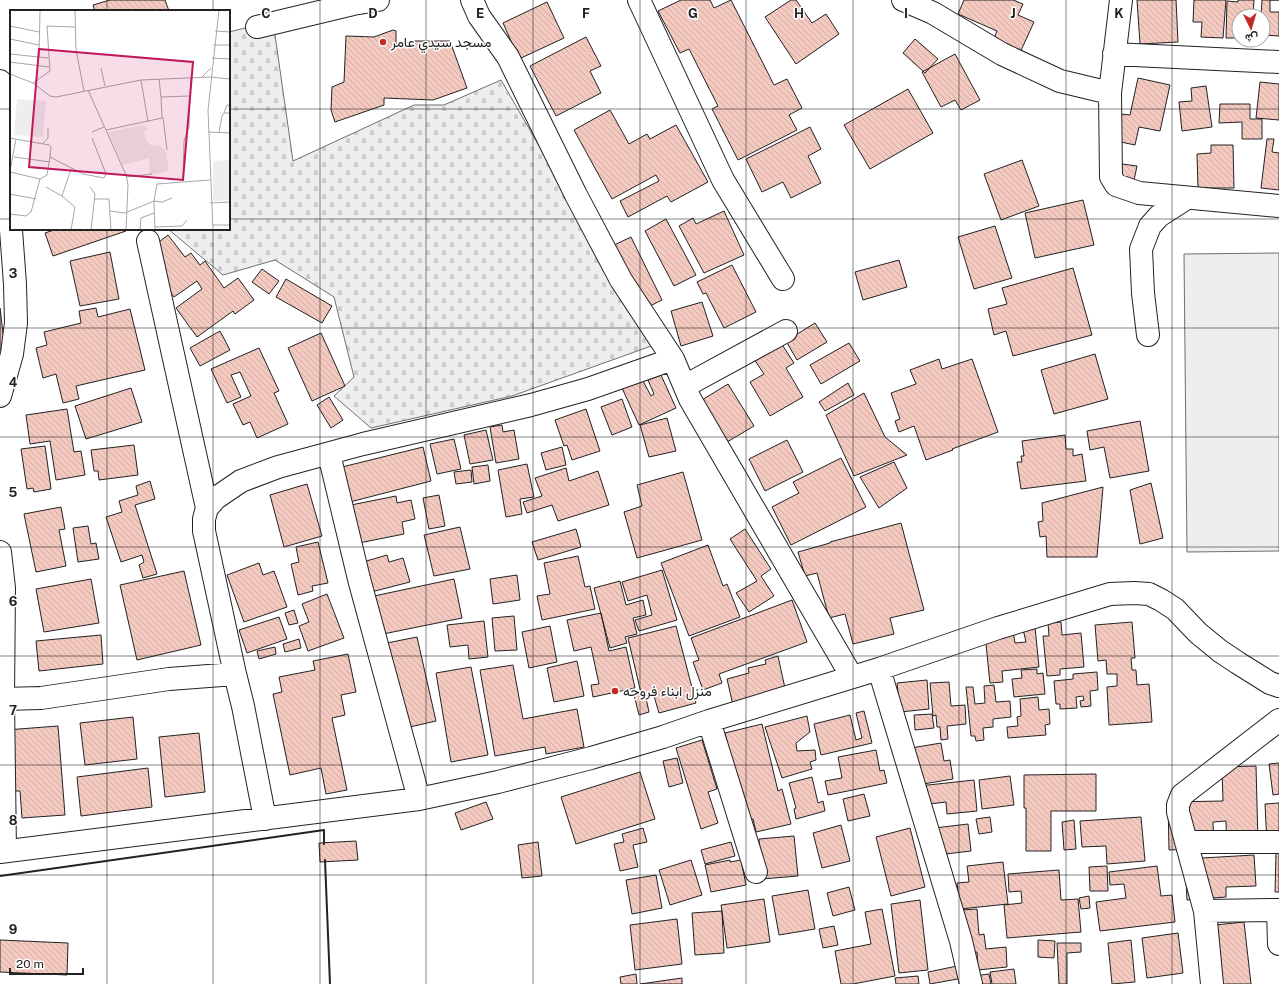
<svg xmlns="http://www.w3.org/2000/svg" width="1279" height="984" viewBox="0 0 1279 984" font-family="'Public Sans',Vazirmatn,sans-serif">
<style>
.grass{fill:#eee;stroke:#6f6f6f}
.cemetery{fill:url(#cemetery-stones);stroke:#6f6f6f}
.building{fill:url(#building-back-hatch);stroke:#222}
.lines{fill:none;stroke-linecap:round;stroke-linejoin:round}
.minor-casing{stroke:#222;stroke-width:24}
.minor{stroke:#fff;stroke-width:22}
.wall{stroke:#222;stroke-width:2}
.grid{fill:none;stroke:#222;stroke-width:1;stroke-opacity:0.55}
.poi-dot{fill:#c62828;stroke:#fff;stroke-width:1.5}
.labels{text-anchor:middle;stroke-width:3;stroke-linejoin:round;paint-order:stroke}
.poi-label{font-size:14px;fill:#222;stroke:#fff;text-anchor:start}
.inset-road{fill:none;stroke:#a7a7a7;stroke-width:1}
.view{fill:#c2185b;fill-opacity:0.15;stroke:#c2185b;stroke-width:2}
.inset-edge{fill:none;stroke:#222;stroke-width:2}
.grid-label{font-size:13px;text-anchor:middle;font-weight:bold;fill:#222;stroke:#fff;stroke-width:3;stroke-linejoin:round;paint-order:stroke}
</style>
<defs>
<pattern id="cemetery-stones" width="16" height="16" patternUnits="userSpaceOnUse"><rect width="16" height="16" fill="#eee"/><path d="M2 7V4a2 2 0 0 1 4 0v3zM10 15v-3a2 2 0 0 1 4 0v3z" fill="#ccc"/></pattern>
<pattern id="building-back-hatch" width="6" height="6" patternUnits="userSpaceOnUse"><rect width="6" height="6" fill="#f3c9c0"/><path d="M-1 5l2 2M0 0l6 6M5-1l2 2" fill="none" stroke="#d0aca5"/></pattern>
</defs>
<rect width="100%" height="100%" fill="#fff"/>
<path class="grass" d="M1279,253V551L1187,552L1184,254Z"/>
<path class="cemetery" d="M273,21L293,161L414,105H444L501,80L654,345L512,396L371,428L334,396L354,377L334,297L275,260L223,275L168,229H229V32Z"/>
<path class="building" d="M110,0H165L169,11H95L93,5Z
M681,0H710L714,8L731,0L774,85L787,79L802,108L789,115L797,130L738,160L712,109L718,106L689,49L680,53L658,11Z
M791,0H796L812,23L826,14L839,34L796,64L765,17Z
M964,0H1013L1023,4L1018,15L1034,22L1018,57L991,45L997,31L958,14Z
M1137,0H1176L1178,42L1140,44Z
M1194,0H1226L1223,38L1201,37L1202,22H1193Z
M1238,0H1254L1253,16H1239V38H1226L1227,1L1238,2Z
M1262,0H1279H1270V12H1279V36L1263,35V16H1261Z
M547,2L564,38L519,59L503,23Z
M393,30L396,31V46L412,41H450L467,88L433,100L384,98V105L335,122L331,110L332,87L344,82L346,36L374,37Z
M586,37L601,66L590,71L601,93L556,116L530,66Z
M915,39L938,59L925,73L903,53Z
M955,54L980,100L961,110L955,100L941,107L922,72Z
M1138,78L1170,85L1160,131L1139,127L1135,145L1116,141L1121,114L1130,115Z
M1260,82L1279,84V120L1256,118Z
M1206,86L1212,127L1182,131L1179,102L1192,101L1191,88Z
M908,89L933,133L870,169L844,125Z
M1220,104H1250V119H1262V139H1242V122L1219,123Z
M610,110L629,144L647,134L650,139L676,125L708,182L671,202L667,196L628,217L620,201L659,181L656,175L612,199L574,130Z
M810,127L821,149L808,156L821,183L791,198L783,182L762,192L746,159Z
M1267,139H1274L1272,152L1279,153V190L1261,188Z
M1211,145H1233L1234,188H1198L1197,154L1211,153Z
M1022,160L1039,206L1001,220L984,174Z
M1122,164L1137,166L1133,185L1119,181Z
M1083,200L1094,245L1035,258L1025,213Z
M724,211L744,255L704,273L679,226L693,218L696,224Z
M666,219L696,275L674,286L645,231Z
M995,226L1012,278L974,289L958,237Z
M57,229H125L126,231L53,256L45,233Z
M168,235L185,257L191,253L200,265L205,261L224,288L238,278L254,300L235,314L233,311L197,337L176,308L202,289L197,281L174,297L159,277L155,245Z
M631,237L662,300L648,307L610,247Z
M110,252L119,299L80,306L70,261Z
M899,260L907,287L863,300L855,272Z
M732,265L756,312L724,328L706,293L703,294L697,282Z
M1073,268L1092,335L1013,356L1006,331L994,335L988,309L1007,304L1002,288Z
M262,269L279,281L269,294L252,282Z
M286,279L332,306L322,323L276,297Z
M702,302L713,336L681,346L671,311Z
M0,308L5,350H0Z
M96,308L98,317L130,309L145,370L76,386L79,399L63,403L56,374L43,378L36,348L47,345L44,332L81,323L79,311Z
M815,323L827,342L797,360L786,341Z
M220,331L230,350L200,366L190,348Z
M321,333L345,386L312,401L288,348Z
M781,343L794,363L786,368L803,397L770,416L750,382L764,374L754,359Z
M849,343L860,361L821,384L810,365Z
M259,348L279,391L274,393L288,424L257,438L250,422L243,425L233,404L251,396L240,372L231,375L241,397L227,403L211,369Z
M1095,354L1108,399L1054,414L1041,370Z
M939,359L942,369L972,359L998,432L952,449L953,450L926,460L914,426L899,432L895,421L900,419L891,393L916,384L910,370Z
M661,375L676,408L639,425L622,388L642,379L651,396L654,394L648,380Z
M848,383L854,395L825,411L819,402Z
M728,384L754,426L722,445L697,403Z
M131,388L142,422L86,439L75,406Z
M864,393L885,437L907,455L854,476L826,415Z
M329,397L343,420L331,428L317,405Z
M622,399L632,427L612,435L601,407Z
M67,409L74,452L81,451L85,475L56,480L50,441L30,444L26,415Z
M586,409L600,451L572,460L567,445L564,446L555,420Z
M667,418L676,451L649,457L640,425Z
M1140,421L1149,471L1110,478L1104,447L1090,450L1087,431Z
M502,425L503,432L514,430L519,459L496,463L490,427Z
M486,430L493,460L470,464L464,435Z
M1065,435L1066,449H1073V456L1082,454L1086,481L1021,489L1017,462H1022L1021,456H1024L1022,441Z
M454,439L461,469L437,474L430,444Z
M787,440L803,472L765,491L749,459Z
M134,445L138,475L99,480L98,471H94L91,450Z
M45,446L51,489L34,492L33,488L27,489L21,449Z
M423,447L431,481L350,502L342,467Z
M562,447L566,465L546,470L541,453Z
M841,458L866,507L791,545L772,507L799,493L793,482Z
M894,462L907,488L879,508L860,477Z
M527,464L534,497L520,499L522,514L506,517L498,470Z
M488,465L490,481L474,484L472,467Z
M566,468L569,481L598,471L609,505L558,521L552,505L527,513L523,502L542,496L535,478Z
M471,470L472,482L456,484L454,472Z
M683,472L702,540L637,558L624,512L642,506L637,485Z
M150,481L155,499L135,505L157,574L143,578L139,565L144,562L142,555L121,562L106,517L122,512L119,501L138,495L136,486Z
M1151,483L1163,538L1140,544L1130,490Z
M307,484L322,536L284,547L270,495Z
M1103,487L1097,557H1047L1046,536L1040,537L1038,522L1043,521L1042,503Z
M439,495L445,526L429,529L423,498Z
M396,496L397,503L411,500L415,519L402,522L404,534L359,543L351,505Z
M61,507L65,529L59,530L66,566L36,572L24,514Z
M901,523L924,610L890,618L894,634L853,644L845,614L829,618L817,573L805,576L798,552L830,543V542Z
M88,526L91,544L96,543L99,559L78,562L73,528Z
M460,527L470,569L434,576L424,535Z
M576,529L581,547L538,560L532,542Z
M745,529L771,569L761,576L774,596L749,612L736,593L757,581L730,539Z
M318,542L328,583L312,586L313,591L298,595L291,564L299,562L296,547Z
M708,545L723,586L727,584L740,617L689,636L661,563Z
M387,555L389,562L403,558L410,582L371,592L363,562Z
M578,556L585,587L590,586L595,609L542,620L537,596L550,594L544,563Z
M259,563L263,575L274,571L287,607L244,622L227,575Z
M662,570L677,620L639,631L635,620L652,615L647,595L628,601L622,582Z
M184,571L201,645L137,660L120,585Z
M517,575L520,600L493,604L490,579Z
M91,579L99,623L44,632L36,589Z
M454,579L462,618L383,634L374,596Z
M620,581L626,605L643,600L646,615L633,618L637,634L625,637L627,643L610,648L594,588Z
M327,594L344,638L308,651L299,626L309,622L302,604Z
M792,600L807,642L719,674L722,683L703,690L693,662L699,660L691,638Z
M294,610L298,623L289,625L285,613Z
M601,613L609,651L626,647L635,688L593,697L591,685L599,684L591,647L574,651L567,620Z
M514,616L517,650L495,651L492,618Z
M279,617L287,639L247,653L239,630Z
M484,621L488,657L469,659L468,645L450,647L447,625Z
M1061,622L1062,635L1081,633L1084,667L1060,669V675L1047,676L1043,636H1049L1048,623Z
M1132,622L1135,658H1131L1132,670H1136L1137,685L1149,684L1152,722L1109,725L1107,687L1117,686V674H1107L1106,660L1098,661L1095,625Z
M550,626L557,662L529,668L522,632Z
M676,626L696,703L659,713L654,696L646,698L649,712L639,715L634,695L641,693L628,638Z
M1035,627L1039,667L1002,671L1003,682L990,683L985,635L1013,631L1015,643L1026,642L1023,629Z
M101,635L103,664L39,671L36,641Z
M417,637L436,721L401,729L382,644Z
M299,639L301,648L285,652L283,644Z
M275,647L276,654L259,659L257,651Z
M348,654L356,692L341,695L345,715L332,718L347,790L326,794L321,768L290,775L273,694L282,692L279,677L315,670L313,661Z
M778,656L786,693L733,705L727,679L749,673L748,668L766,664L765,660Z
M577,661L584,696L554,702L547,668Z
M513,665L523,719L577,709L584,747L546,754L545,747L495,756L480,670Z
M471,667L488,755L451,762L436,673Z
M1037,669V674L1043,673L1045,694L1014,697L1012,679L1022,678L1021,670Z
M1097,672L1098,690L1090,691L1091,706L1081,707L1080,701L1084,700L1083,696L1076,697L1077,708L1060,709V704H1056L1054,681L1073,679V674Z
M927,680L929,709L900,712L897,683Z
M949,682L951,706L965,705L966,724L947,726L948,739L941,740L940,727H937L936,715L933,716L930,683Z
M994,685L996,702L1010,701L1011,717L993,719V727L983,728L984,740L976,741L975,736H971L966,687H973L975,704L985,703L984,686Z
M1038,697L1039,710L1049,709L1050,724L1045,725L1046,735L1008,738L1007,727L1018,726L1017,717L1021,716L1020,699Z
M864,711L872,743L821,755L814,724L850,715L856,740L862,738L856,713Z
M932,714L934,728L915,730L914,715Z
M807,716L810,732L796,743L797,751L815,750L816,760L810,762L812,769L782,778L765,727Z
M133,717L137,759L85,765L80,723Z
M762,724L778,791L782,789L791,824L756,832L753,819L741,821L738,788L725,733Z
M58,726L65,815L22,818L20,791H11L6,730Z
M199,733L205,792L165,797L159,737Z
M702,740L717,789L708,792L718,823L701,829L676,748Z
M941,743L944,761L950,760L953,779L917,785L911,748Z
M876,750L880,771L884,770L887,783L828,795L825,781L842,778L838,757Z
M677,758L683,783L669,787L663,761Z
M1279,763V794L1273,795L1269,764Z
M1256,766L1258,842L1249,852L1227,853L1226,821L1213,822L1214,848L1169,850L1168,802L1223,801L1222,767Z
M148,768L152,807L81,816L77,777Z
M640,772L655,819L576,844L561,797Z
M1096,774V811H1051V851H1026V808H1024V775Z
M1010,776L1014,805L982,809L979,780Z
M812,777L818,803L823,801L825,811L796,819L794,809L796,808L789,783Z
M974,780L977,811L947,814L946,802L921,805L919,786Z
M864,794L870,816L848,821L843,799Z
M486,802L493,819L461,830L455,813Z
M1279,803V844H1267L1265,804Z
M990,817L992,832L979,834L976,819Z
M1141,817L1145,861L1107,864L1106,846L1082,847L1080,821Z
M1074,820L1076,849L1064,850L1062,822Z
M968,824L971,851L929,856L926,829Z
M841,825L850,861L822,868L813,833Z
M643,828L647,842L633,845L638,867L620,871L614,844L624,842L622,834Z
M910,828L925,887L891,896L876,837Z
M794,836L798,876L762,879L759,839Z
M356,841L358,860L320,862L319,843Z
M538,842L542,876L522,878L518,845Z
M731,842L735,856L705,864L701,850Z
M1276,852H1279V892H1275Z
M1254,855L1256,886L1226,887V897L1187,900L1185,859Z
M691,860L702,895L670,905L659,870Z
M730,860V862L741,860L746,885L711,892L705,865Z
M1003,862L1008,904L960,909L957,883L969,882L967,866Z
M1107,866L1108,891H1090L1089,867Z
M1157,866L1161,896L1172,895L1175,922L1100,931L1096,902L1126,898L1124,884L1110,885L1109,872Z
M1059,870L1061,900L1078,899L1081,932L1007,938L1004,905L1022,903L1021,891L1009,892L1008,874Z
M656,875L662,908L632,914L626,880Z
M849,887L855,910L833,916L827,893Z
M808,890L815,929L779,935L772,896Z
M1089,896L1090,908L1081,909L1079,898Z
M764,899L770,942L727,948L721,905Z
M920,900L928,970L899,973L891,904Z
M882,909L895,976L853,984H841L835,951L871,944L865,912Z
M977,909L979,935L984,934L986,949L1006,947L1007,967L978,970L977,952L965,953L961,910Z
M722,911L724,953L695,955L692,913Z
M677,919L682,964L635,970L630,925Z
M1244,922L1251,984H1208L1215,925Z
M834,926L838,945L823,948L819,929Z
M1178,933L1183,973L1147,978L1142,938Z
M0,940L68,943L67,975L0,972Z
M1038,940L1055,941L1054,958L1038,957Z
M1131,940L1135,982L1112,984L1108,943Z
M1057,943H1081V952L1067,953V984H1059Z
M972,963L974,976L930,984L928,972Z
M1014,969L1016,984H992L990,972Z
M636,974L637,984H621L620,977Z
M989,974L991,984H975L974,976Z
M918,976L919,984H896L895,978Z
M682,978V984H640Z"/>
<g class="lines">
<defs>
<path id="minor" d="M472,0L479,16L508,57L576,195L621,280L673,359L690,399L852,677
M639,0L723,180L783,279
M903,0L933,13L1002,54L1060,81L1110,93L1111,177L1116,185L1139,193L1279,206
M257,27L353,4L378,0
M1114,54L1279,62
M0,81L15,284L16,323L12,354L0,396
M1110,93L1121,0
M148,241L207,508
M1148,335L1143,293L1141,249L1150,226L1159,216L1187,198
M685,386L786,331
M329,454L359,579L419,799
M0,552L4,588L3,699L41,698L169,679L235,674L243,706L265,819
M879,669L961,941L971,984
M235,674L204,531V519L207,508L216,498L241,481L278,467L363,444L531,405L588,389L673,359
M3,699L5,851
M709,721L756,872
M1186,842H1279
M0,852L419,799L498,782L591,758L663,737L709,721L879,669L998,628L1110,594L1134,593L1149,594L1161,600L1175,609L1198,633L1220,651L1238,663L1270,683L1279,686
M1278,910L1279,944
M1205,911L1279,910
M1212,984L1205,911L1178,812V805L1182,795L1279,720"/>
</defs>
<use href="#minor" class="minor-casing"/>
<use href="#minor" class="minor"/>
<path class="wall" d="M325,860L330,984
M0,876L324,830V844"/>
</g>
<path class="grid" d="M107,0V11M213,0V11M320,0V984M426,0V984M533,0V984M640,0V984M746,0V984M853,0V984M959,0V984M1066,0V984M1172,0V984M0,109H11M229,109H1279M0,219H11M229,219H1279M107,229V984M213,229V984M0,328H1279M0,437H1279M0,547H1279M0,656H1279M0,765H1279M0,875H1279"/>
<g class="poi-dot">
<circle cx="383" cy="42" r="4"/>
<circle cx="615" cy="691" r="4"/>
</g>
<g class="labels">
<g class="poi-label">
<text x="391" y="47">مسجد سيدي عامر</text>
<text x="623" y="696">منزل ابناء فروجه</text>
</g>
</g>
<g transform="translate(10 10)">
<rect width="220" height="220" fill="#fff"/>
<path d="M7,89L36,91L33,127L4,125Z" fill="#eee"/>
<path d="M133,115L137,119L134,121L136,131L142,136L149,135L156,142L159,161L140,165L139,148L113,155L98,122Z" fill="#eee"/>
<path d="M220,150V190L203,191V151Z" fill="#eee"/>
<path class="inset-road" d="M65,0L66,40L74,81M0,16L29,22M205,21L220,22M0,29L29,35M203,35H220M0,44L38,48M29,47L30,0M202,48L220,49M0,52L39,57M91,58L95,76M0,64L23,73L40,86L46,87L131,70L200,67L220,69M192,67L201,58M149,69L151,87L180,86L179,117L174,131L173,171M131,70L138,112M23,73L40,61L37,16L65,17M78,80L116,165L118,175L116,220M180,86L181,68M214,103L217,95H219L220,100M153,107L157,140M96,120L152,108L151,87M82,122L94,117M198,122L220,123M209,122L212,106L214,103H220M0,128L39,135L41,137L40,147L73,164L94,168L96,164L82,128M32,134L38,128V118M4,147L40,152M0,161L6,129M0,162L30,169L37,165L40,147M116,167L142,164M36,177L52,186M80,177L85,184L81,220M0,184L26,189M84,189H99L101,220M200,193L220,192M100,201L115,203L144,191L152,192L162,188M0,204L16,206L21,202L30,169M202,215H220M145,217L172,216L177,210M61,220L65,197L52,186L61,159M130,220L131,208L144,203M145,220L144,191L147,174L200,170M203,220L198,100L209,0"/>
<path class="view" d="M29,39L183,52L173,170L19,157Z"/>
<rect width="220" height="220" class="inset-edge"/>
</g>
<g class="grid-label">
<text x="266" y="18">C</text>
<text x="373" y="18">D</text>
<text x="480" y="18">E</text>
<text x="586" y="18">F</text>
<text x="693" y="18">G</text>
<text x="799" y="18">H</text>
<text x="906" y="18">I</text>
<text x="1013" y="18">J</text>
<text x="1119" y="18">K</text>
<text x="13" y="278">3</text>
<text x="13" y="387">4</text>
<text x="13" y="497">5</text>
<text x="13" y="606">6</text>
<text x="13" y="715">7</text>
<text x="13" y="825">8</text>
<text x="13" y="934">9</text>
</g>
<g transform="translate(1251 28) rotate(175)"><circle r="19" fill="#ffffff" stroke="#a7a7a7"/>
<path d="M0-3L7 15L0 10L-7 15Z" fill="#c62828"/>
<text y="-6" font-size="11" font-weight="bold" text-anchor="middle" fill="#222222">ش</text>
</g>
<path d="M10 968v6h73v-6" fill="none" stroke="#222222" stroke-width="2"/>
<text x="16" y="968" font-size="12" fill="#222222" stroke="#ffffff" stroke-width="3" paint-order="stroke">20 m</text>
</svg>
